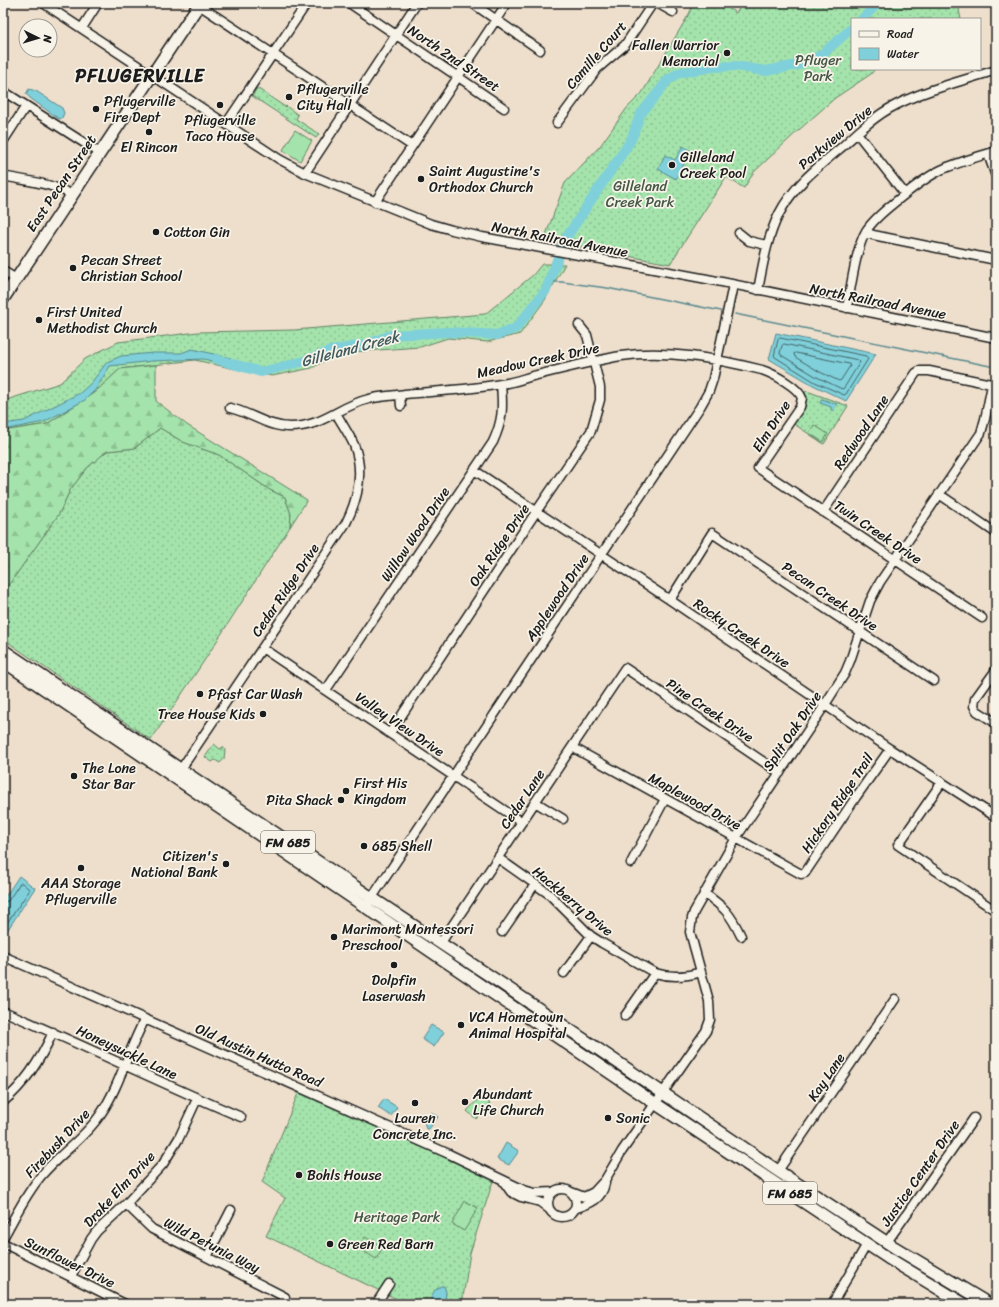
<svg xmlns="http://www.w3.org/2000/svg" width="999" height="1307" viewBox="0 0 999 1307" font-family="Sriracha,sans-serif">
<style>
.grass{fill:url(#grass-dots);stroke:#608064}
.forest{fill:url(#forest-firs);stroke:#608064}
.garden{fill:#a4e3ab;stroke:#608064}
.water{fill:#7fd0da;stroke:#57888e}
.lines{fill:none;stroke-linecap:round;stroke-linejoin:round}
.shore{stroke:#446468;stroke-width:1}
.stream{stroke:#57888e;stroke-width:1.5}
.river{stroke:#7fd0da;stroke-width:10}
.minor-casing{stroke:#1c1c1c;stroke-width:11}
.major-casing{stroke:#1c1c1c;stroke-width:14}
.minor{stroke:#f7f3e8;stroke-width:8}
.major{stroke:#f7f3e8;stroke-width:11}
.poi-dot{fill:#1c1c1c;stroke:#f7f3e8;stroke-width:1.5}
.labels{text-anchor:middle;stroke-width:3.5;stroke-linejoin:round;paint-order:stroke}
.shield{fill:#f7f3e8;stroke:#5e5c59;stroke-width:1}
.shield-label{font-size:13px;font-weight:bold;fill:#1c1c1c}
.poi-label{font-size:14px;fill:#1c1c1c;stroke:#f7f3e8;text-anchor:start}
.street-label{font-size:14px;fill:#1c1c1c;stroke:#f7f3e8}
.park-label{font-size:14px;fill:#455847;stroke:#f7f3e8}
.water-label{font-size:15px;font-style:italic;fill:#3f5b5e;stroke:#f7f3e8}
.district-label{font-size:18px;font-weight:bold;letter-spacing:1px;fill:#1c1c1c;stroke:#f7f3e8}
</style>
<defs>
<pattern id="grass-dots" width="8" height="8" patternUnits="userSpaceOnUse"><rect width="8" height="8" fill="#a4e3ab"/><path d="M2 2h.1M6 6h.1" fill="none" stroke="#8dc293" stroke-width="1.8" stroke-linecap="round"/></pattern>
<pattern id="forest-firs" width="22" height="20" patternUnits="userSpaceOnUse"><rect width="22" height="20" fill="#a4e3ab"/><path d="M5 1l3.5 6h-7zM16 11l3.5 6h-7z" fill="#8dc293"/></pattern>
</defs>
<rect width="100%" height="100%" fill="#eedfcc"/>
<filter id="ink" filterUnits="userSpaceOnUse"><feTurbulence type="fractalNoise" baseFrequency=".025" numOctaves="2"/><feDisplacementMap in="SourceGraphic" scale="8" xChannelSelector="R" yChannelSelector="G"/><feConvolveMatrix kernelMatrix="1 2 1 2 8 2 1 2 1" color-interpolation-filters="sRGB"/></filter>
<g filter="url(#ink)">
<path class="grass" d="M694,3H721L736,13L743,3H962L959,10L961,19H852V69H875L871,74L835,98L800,129L754,172L744,188L726,177L670,264L544,240L565,183L600,146L627,108L642,93L689,14Z
M257,88L285,107L286,106L298,115L296,119L319,134L316,138L252,96Z
M542,264H565L545,300L520,334L487,342L448,338L420,347L338,353L312,368L272,376L235,369L195,360L120,369L95,392L47,424L3,431V401L60,383L85,359L118,342L198,332L294,330L485,314L533,275Z
M807,391L848,406L824,444L794,424C800,414 809,405 805,392Z
M160,428L183,442L219,455L270,490L285,497L291,514L290,527L204,661L151,740L3,639V593L59,514L70,490L87,468L107,451L135,448Z
M214,744L220,749L223,747L225,750L224,759L220,763L215,760L212,762L205,757Z
M299,1091L444,1157L494,1178L470,1253L462,1304H407L266,1236L285,1198L262,1182Z"/>
<path class="forest" d="M156,365V401L187,425L307,500L290,527L291,514L285,497L270,490L219,455L183,442L160,428L135,448L107,451L87,468L70,490L59,514L3,593V431L47,424L95,392L120,369Z"/>
<path class="garden" d="M295,130L312,141L300,161L283,150Z
M814,425L828,434L823,442L809,433Z
M482,1095L490,1103L476,1119L467,1111Z
M465,1201L478,1208L464,1231L452,1224Z
M365,1237L383,1247L376,1259L359,1248Z"/>
<path class="water" d="M29,89L36,91L62,108L64,113L62,118L59,119L30,98L26,94Z
M683,146L691,151L676,179L658,169L665,155L675,160Z
M776,333L876,354L846,401L813,385L769,359Z
M192,349L231,358L226,365L204,359L152,361L110,366L96,389L85,400L44,422L3,430V424L24,421L80,393L91,383L107,362L121,356L153,353H181Z
M822,399L837,404L833,411L831,410V407L820,403Z
M19,876L35,888L3,937V900Z
M431,1025L444,1032L434,1047L422,1039Z
M384,1099L397,1107L391,1116L378,1108Z
M431,1112L438,1117L429,1129H426L424,1122Z
M506,1143L519,1151L509,1165L497,1159Z
M441,1286H444L446,1292L445,1304H432C429,1296 434,1290 441,1286Z"/>
<g class="lines">
<path class="shore" d="M780,338L866,356L868,359L846,394L844,395L815,382L775,357L774,356L778,340Z
M784,344L858,360L860,362L844,388L842,389L817,377L781,355L780,353L782,346Z
M796,353L849,364L850,366L841,380L839,381L820,372L795,357L794,354Z
M3,902L8,901L20,883H22L29,889V891L3,929"/>
<path class="stream" d="M549,282H562L607,288L721,311
M735,314L990,366
M3,321V319"/>
<path class="river" d="M862,19L878,3
M216,359L261,372L305,361L331,351L368,344L391,335L449,332L497,335L516,328L546,290L564,241L631,140L640,115L667,81L678,73L713,67L736,66L765,71L798,65L821,55L852,28"/>
<defs>
<path id="minor" d="M43,3L279,159L305,173L431,224L452,230L482,237L707,279L996,338
M196,3L412,146
M349,3L504,108
M472,3L540,50
M657,3L673,12
M82,28L98,3
M3,91L100,153
M557,123L597,69L625,45L653,3
M226,124L307,3
M857,133L905,194
M4,140L26,106
M988,154L996,176
M305,173L417,3
M3,176C26,181 52,183 72,195
M375,202L507,3
M866,232L873,235L996,260
M739,233L749,241L766,245
M3,271L16,279
M758,290C763,264 767,238 779,214C793,186 819,166 843,146C859,131 876,115 896,105C927,89 963,81 996,70
M847,308C851,287 856,248 866,231C873,220 884,211 894,203C909,191 924,178 941,170C958,162 978,157 996,151
M400,395L401,406
M230,408C251,413 268,427 290,427C323,427 339,406 369,399C380,396 393,396 405,394C436,391 469,390 501,384C512,383 522,379 533,376C562,369 592,361 621,356C667,349 718,359 762,370C774,374 798,387 802,398L800,407L758,468L982,618
M474,470L670,600L890,749L996,817
M939,494L996,533
M823,512L916,373L919,371H929L996,385
M670,600L712,533L934,681
M262,648L522,822
M996,670L975,699L974,706L977,711L996,723
M326,690L493,442C503,420 503,408 501,384
M390,733L536,512L591,431L600,400V387L587,335L579,325
M572,747L801,874L805,873L856,797L890,749
M181,769L346,523C358,499 364,471 354,445C349,434 342,424 336,413
M942,782L898,845L996,911
M535,802L563,819
M498,858L549,894L591,936L602,943L655,973C671,978 685,977 701,972
M631,863L665,799
M704,893C725,908 730,913 741,936
M369,902L700,407L709,391L713,379L733,285
M502,932L535,884
M440,944L625,668L780,773
M3,956L449,1154L524,1190L534,1193L553,1192
M564,973L591,936
M3,1011C83,1045 161,1083 241,1117
M625,1016L655,973
M3,1102C26,1083 41,1059 53,1032
M778,1171L895,999
M503,1181L511,1192L521,1197L540,1202L549,1209
M548 1203a14 14 0 1 1 28 0a14 14 0 1 1-28 0Z
M571,1192L584,1197L594,1192L605,1180L622,1151L706,1031L710,1020L709,1001L690,932L692,918L694,912L736,838L821,711L845,673L850,661L870,601L880,582L981,433L985,419L992,385
M126,1204L152,1229L285,1297L282,1304
M574,1209C589,1204 602,1200 605,1183
M3,1238C15,1217 25,1195 41,1176C59,1154 84,1139 100,1115C120,1086 128,1050 145,1019
M887,1242L974,1118
M3,1243L125,1304
M207,1257L231,1210
M71,1276L91,1239L97,1231L126,1204L163,1164L179,1138L197,1099
M376,1304L389,1284
M832,1304L867,1244"/>
<path id="major" d="M3,299L200,3
M3,650L372,898L502,984L778,1171L894,1247L989,1304
M3,661L656,1104L888,1258L964,1304"/>
</defs>
<use href="#minor" class="minor-casing"/>
<use href="#major" class="major-casing"/>
<use href="#minor" class="minor"/>
<use href="#major" class="major"/>
</g>
</g>
<g class="poi-dot">
<circle cx="727" cy="53" r="4"/>
<circle cx="289" cy="97" r="4"/>
<circle cx="220" cy="105" r="4"/>
<circle cx="96" cy="109" r="4"/>
<circle cx="149" cy="132" r="4"/>
<circle cx="672" cy="165" r="4"/>
<circle cx="421" cy="179" r="4"/>
<circle cx="156" cy="232" r="4"/>
<circle cx="73" cy="268" r="4"/>
<circle cx="39" cy="320" r="4"/>
<circle cx="200" cy="694" r="4"/>
<circle cx="263" cy="714" r="4"/>
<circle cx="74" cy="776" r="4"/>
<circle cx="346" cy="791" r="4"/>
<circle cx="341" cy="800" r="4"/>
<circle cx="364" cy="846" r="4"/>
<circle cx="226" cy="864" r="4"/>
<circle cx="81" cy="868" r="4"/>
<circle cx="334" cy="937" r="4"/>
<circle cx="394" cy="965" r="4"/>
<circle cx="461" cy="1025" r="4"/>
<circle cx="465" cy="1102" r="4"/>
<circle cx="415" cy="1103" r="4"/>
<circle cx="608" cy="1118" r="4"/>
<circle cx="299" cy="1175" r="4"/>
<circle cx="330" cy="1244" r="4"/>
</g>
<g class="labels">
<g class="shield">
<rect x="261" y="831" width="54" height="22" rx="3"/>
<rect x="763" y="1182" width="54" height="22" rx="3"/>
</g>
<g class="shield-label">
<text x="288" y="847">FM 685</text>
<text x="790" y="1198">FM 685</text>
</g>
<g class="poi-label">
<text x="719" y="50" text-anchor="end">Fallen Warrior<tspan x="719" dy="16">Memorial</tspan></text>
<text x="297" y="94">Pflugerville<tspan x="297" dy="16">City Hall</tspan></text>
<text x="104" y="106">Pflugerville<tspan x="104" dy="16">Fire Dept</tspan></text>
<text x="220" y="125" text-anchor="middle">Pflugerville<tspan x="220" dy="16">Taco House</tspan></text>
<text x="149" y="152" text-anchor="middle">El Rincon</text>
<text x="680" y="162">Gilleland<tspan x="680" dy="16">Creek Pool</tspan></text>
<text x="429" y="176">Saint Augustine's<tspan x="429" dy="16">Orthodox Church</tspan></text>
<text x="164" y="237">Cotton Gin</text>
<text x="81" y="265">Pecan Street<tspan x="81" dy="16">Christian School</tspan></text>
<text x="47" y="317">First United<tspan x="47" dy="16">Methodist Church</tspan></text>
<text x="208" y="699">Pfast Car Wash</text>
<text x="255" y="719" text-anchor="end">Tree House Kids</text>
<text x="82" y="773">The Lone<tspan x="82" dy="16">Star Bar</tspan></text>
<text x="354" y="788">First His<tspan x="354" dy="16">Kingdom</tspan></text>
<text x="333" y="805" text-anchor="end">Pita Shack</text>
<text x="372" y="851">685 Shell</text>
<text x="218" y="861" text-anchor="end">Citizen's<tspan x="218" dy="16">National Bank</tspan></text>
<text x="81" y="888" text-anchor="middle">AAA Storage<tspan x="81" dy="16">Pflugerville</tspan></text>
<text x="342" y="934">Marimont Montessori<tspan x="342" dy="16">Preschool</tspan></text>
<text x="394" y="985" text-anchor="middle">Dolpfin<tspan x="394" dy="16">Laserwash</tspan></text>
<text x="469" y="1022">VCA Hometown<tspan x="469" dy="16">Animal Hospital</tspan></text>
<text x="473" y="1099">Abundant<tspan x="473" dy="16">Life Church</tspan></text>
<text x="415" y="1123" text-anchor="middle">Lauren<tspan x="415" dy="16">Concrete Inc.</tspan></text>
<text x="616" y="1123">Sonic</text>
<text x="307" y="1180">Bohls House</text>
<text x="338" y="1249">Green Red Barn</text>
</g>
<g class="street-label">
<text transform="translate(596 55) rotate(-49)" y="5">Camille Court</text>
<text transform="translate(454 58) rotate(34)" y="5">North 2nd Street</text>
<text transform="translate(835 137) rotate(-40)" y="5">Parkview Drive</text>
<text transform="translate(61 183) rotate(-56)" y="5">East Pecan Street</text>
<text transform="translate(560 239) rotate(11)" y="5">North Railroad Avenue</text>
<text transform="translate(878 301) rotate(11)" y="5">North Railroad Avenue</text>
<text transform="translate(538 360) rotate(-12)" y="5">Meadow Creek Drive</text>
<text transform="translate(771 426) rotate(-57)" y="5">Elm Drive</text>
<text transform="translate(861 432) rotate(-56)" y="5">Redwood Lane</text>
<text transform="translate(878 532) rotate(34)" y="5">Twin Creek Drive</text>
<text transform="translate(415 534) rotate(-56)" y="5">Willow Wood Drive</text>
<text transform="translate(499 545) rotate(-56)" y="5">Oak Ridge Drive</text>
<text transform="translate(285 590) rotate(-56)" y="5">Cedar Ridge Drive</text>
<text transform="translate(830 596) rotate(34)" y="5">Pecan Creek Drive</text>
<text transform="translate(557 597) rotate(-56)" y="5">Applewood Drive</text>
<text transform="translate(742 633) rotate(34)" y="5">Rocky Creek Drive</text>
<text transform="translate(710 710) rotate(34)" y="5">Pine Creek Drive</text>
<text transform="translate(400 724) rotate(34)" y="5">Valley View Drive</text>
<text transform="translate(792 731) rotate(-56)" y="5">Split Oak Drive</text>
<text transform="translate(522 799) rotate(-56)" y="5">Cedar Lane</text>
<text transform="translate(695 801) rotate(29)" y="5">Maplewood Drive</text>
<text transform="translate(837 803) rotate(-56)" y="5">Hickory Ridge Trail</text>
<text transform="translate(573 901) rotate(40)" y="5">Hackberry Drive</text>
<text transform="translate(127 1052) rotate(25)" y="5">Honeysuckle Lane</text>
<text transform="translate(259 1055) rotate(24)" y="5">Old Austin Hutto Road</text>
<text transform="translate(826 1077) rotate(-56)" y="5">Kay Lane</text>
<text transform="translate(57 1143) rotate(-47)" y="5">Firebush Drive</text>
<text transform="translate(920 1173) rotate(-55)" y="5">Justice Center Drive</text>
<text transform="translate(119 1189) rotate(-47)" y="5">Drake Elm Drive</text>
<text transform="translate(212 1245) rotate(27)" y="5">Wild Petunia Way</text>
<text transform="translate(70 1262) rotate(26)" y="5">Sunflower Drive</text>
</g>
<g class="park-label">
<text x="818" y="65">Pfluger<tspan x="818" dy="16">Park</tspan></text>
<text x="640" y="191">Gilleland<tspan x="640" dy="16">Creek Park</tspan></text>
<text x="397" y="1222">Heritage Park</text>
</g>
<g class="water-label">
<text transform="translate(350 349) rotate(-15)" y="5">Gilleland Creek</text>
</g>
<g class="district-label">
<text x="140" y="82">PFLUGERVILLE</text>
</g>
</g>
<rect width="999" height="1307" fill="none" stroke="#f7f3e8" stroke-width="16"/>
<rect x="8" y="8" width="983" height="1291" fill="none" stroke="#1c1c1c" stroke-width="1.5" filter="url(#ink)"/>
<rect x="851" y="18" width="130" height="52" fill="#f7f3e8" stroke="#9f9d96"/>
<rect x="859" y="31" width="20" height="6" fill="#f7f3e8" stroke="#9f9d96"/>
<text x="887" y="38" font-size="12" fill="#1c1c1c">Road</text>
<rect x="859" y="48" width="20" height="12" fill="#7fd0da" stroke="#9f9d96"/>
<text x="887" y="58" font-size="12" fill="#1c1c1c">Water</text>
<g transform="translate(38 38) rotate(95)"><circle r="19" fill="#f7f3e8" stroke="#9f9d96"/>
<path d="M0-3L7 15L0 10L-7 15Z" fill="#1c1c1c"/>
<text y="-6" font-size="11" font-weight="bold" text-anchor="middle" fill="#1c1c1c">N</text>
</g>
</svg>
